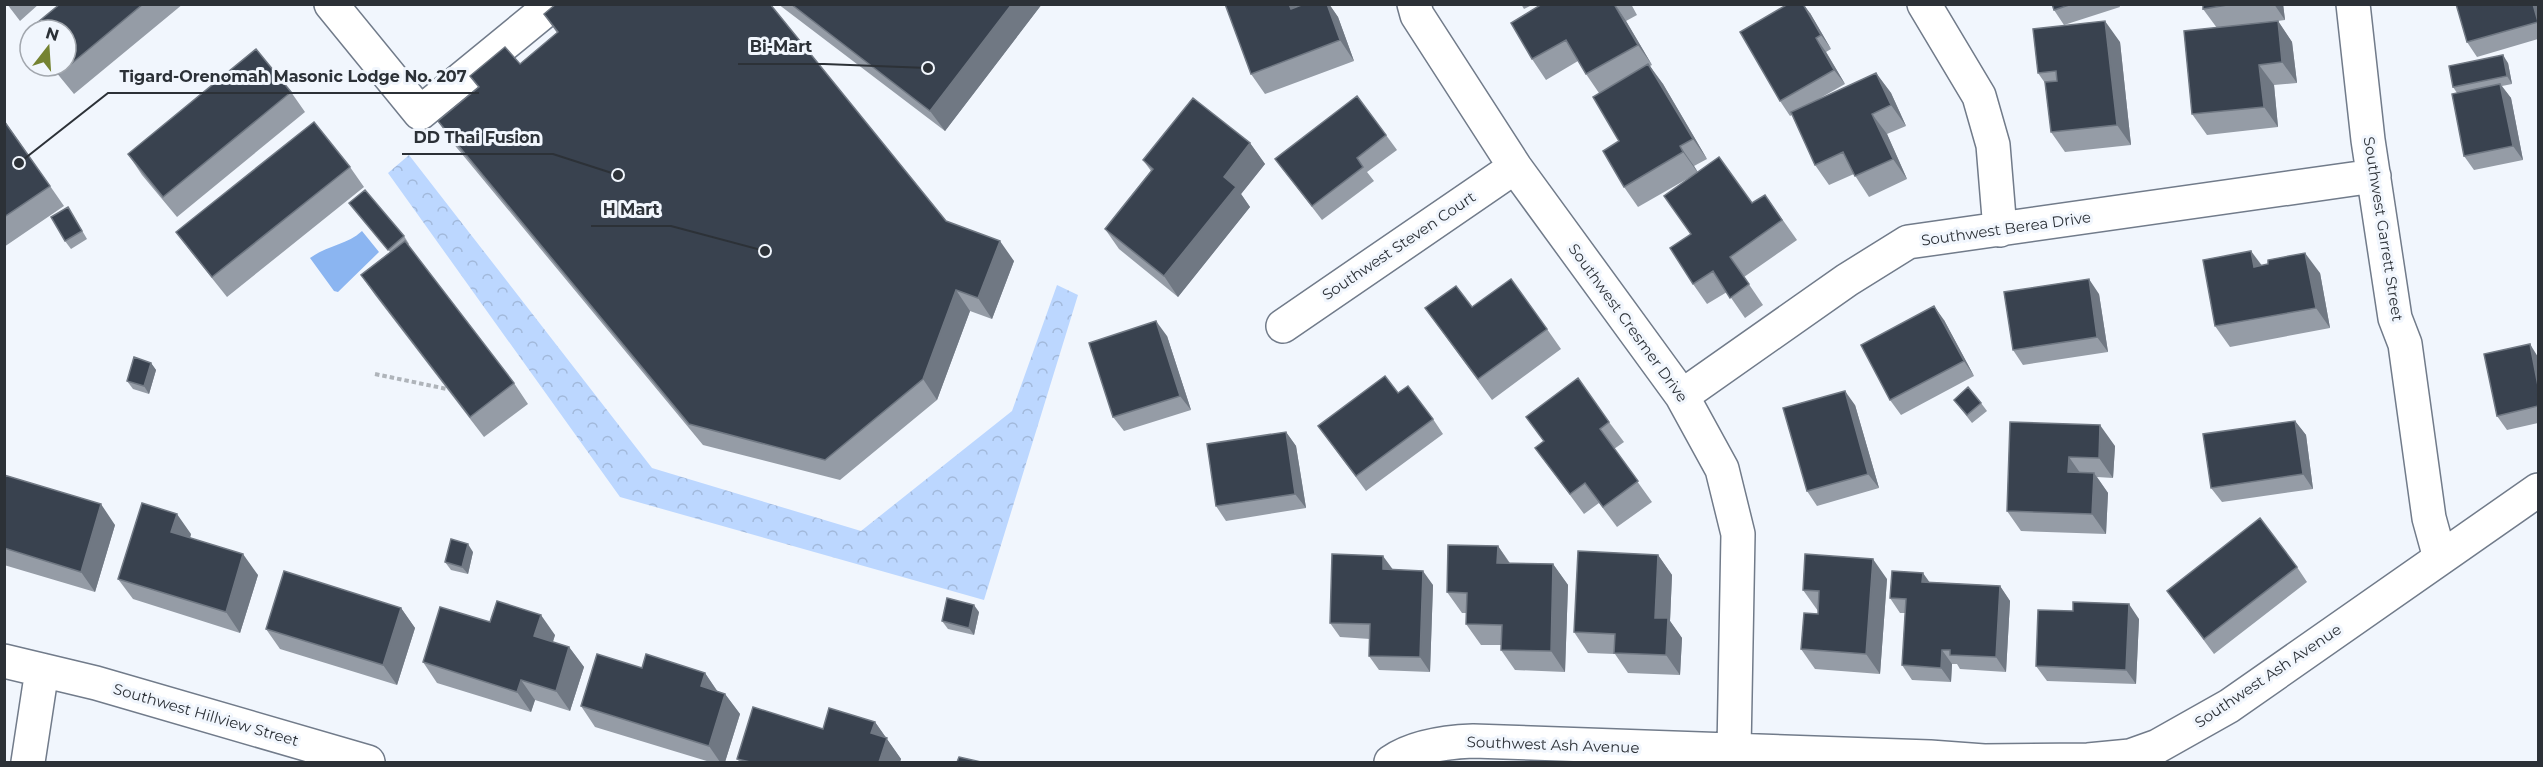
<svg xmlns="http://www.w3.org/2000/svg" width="2543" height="767" viewBox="0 0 2543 767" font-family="Montserrat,sans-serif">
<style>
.forest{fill:url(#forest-crowns)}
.water{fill:#8bb5f1}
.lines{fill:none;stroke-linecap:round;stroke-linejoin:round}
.minor-casing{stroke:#717b8a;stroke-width:36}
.path{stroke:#afb4ba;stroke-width:4;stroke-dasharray:4.5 3;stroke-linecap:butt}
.minor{stroke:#fff;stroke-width:33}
.wall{fill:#959ca6}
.shaded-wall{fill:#707883}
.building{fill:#39424f;stroke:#707883;stroke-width:1.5}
.labels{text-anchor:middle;stroke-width:6;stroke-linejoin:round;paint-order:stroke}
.street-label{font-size:15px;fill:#2c3137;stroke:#f1f6fd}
.leader{fill:none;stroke:#2c3137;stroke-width:2}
.callout-dot{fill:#2c3137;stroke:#f1f6fd;stroke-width:2}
.callout-label{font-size:16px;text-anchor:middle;font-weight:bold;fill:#2c3137;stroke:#f1f6fd;stroke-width:6;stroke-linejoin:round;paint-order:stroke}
</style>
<defs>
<pattern id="forest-crowns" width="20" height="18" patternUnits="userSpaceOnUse" patternTransform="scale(1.5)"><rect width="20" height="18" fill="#bcd7ff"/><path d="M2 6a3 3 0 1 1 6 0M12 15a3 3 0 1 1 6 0" fill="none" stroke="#a2b9db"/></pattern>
</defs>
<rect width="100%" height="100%" fill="#f1f6fd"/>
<path class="forest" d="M409,155L652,468L861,531L1012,411L1057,285L1078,295L984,600L620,497L388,173Z"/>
<path class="water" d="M362,231L379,252L338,292L334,291L310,258C328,245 347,245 362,231Z"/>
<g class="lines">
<defs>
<path id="minor" d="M331,4L420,113L553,4
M1414,4L1417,15L1515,167L1682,396L1722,469L1738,534L1734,750
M1924,4L1979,96L1993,145L2000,230
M2353,4L2368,140L2395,318L2405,344L2429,518L2440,558
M1283,326L1515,167
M1682,396L1847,280L1908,242L2374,176
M4,661L96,683L368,762
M28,762L42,670
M1391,762C1414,746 1446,742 1473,741L1930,757L1984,761L2088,760L2130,756L2158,746L2229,706L2538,490"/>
</defs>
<use href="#minor" class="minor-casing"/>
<path class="path" d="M375,374L447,389"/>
<use href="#minor" class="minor"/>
</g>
<path class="wall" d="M7,4H39L20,21Z
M60,4H183L74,94L51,66H66L30,30V39L26,32Z
M778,4H1042L945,131Z
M1304,4H1329L1338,17L1354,61L1265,94L1251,74L1296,7Z
M1521,4H1534L1524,9Z
M1542,4H1631L1637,15L1626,21L1652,65L1650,66L1663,84L1707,159L1694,166L1698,172L1752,203L1765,195L1797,240L1744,277L1763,305L1745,318L1727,292L1707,304L1693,284L1691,234L1694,175L1638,207L1624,187L1619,141L1599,93L1586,74L1578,61L1546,80L1532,59Z
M2052,4H2119L2120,7L2064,25L2054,10Z
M2203,4H2283L2285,20L2262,23L2278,21L2292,42L2297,83L2274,85L2278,127L2207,135L2192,114L2217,28L2203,9Z
M2456,4H2536L2538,8V39L2477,57L2467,42Z
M1810,13L1831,49L1826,52L1845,84L1815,101L1876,73L1891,93L1906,126L1887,134L1907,179L1869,197L1854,174L1829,185L1815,165L1792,115L1790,116L1780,101Z
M544,14L946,221L1014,261L992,319L970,311L937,400L840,480L703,445L452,142L438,121L479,88L470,76L520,64L557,33Z
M2120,42L2131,145L2065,152L2051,132L2045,83L2038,73Z
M2508,63L2512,84L2502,86L2511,98L2523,160L2474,170L2464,156L2457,93L2453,87Z
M291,92L305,112L177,217L142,175L128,154Z
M4,120L64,206L4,247Z
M1386,135L1397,150L1367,172L1374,181L1322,220L1275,159Z
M1250,143L1265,164L1241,194L1250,207L1178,297L1119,249L1105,229L1151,171L1143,160Z
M350,167L364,187L227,297L191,252L176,232Z
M349,203L404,236L409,244L408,245L514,383L528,404L484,437L375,295L361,275L390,252Z
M73,215L87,239L71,249L65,241Z
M2261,265L2320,273L2330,328L2230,347L2215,326Z
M2099,294L2108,352L2023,365L2013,350Z
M1472,307L1547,329L1561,349L1492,400L1425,308Z
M1944,320L1974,376L1901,415L1890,400Z
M1167,336L1191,410L1124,431L1113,417Z
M2538,357V423L2507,430L2497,416Z
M151,363L156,370L149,394L133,389L127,381Z
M1398,393L1433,419L1443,434L1366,491L1318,426Z
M1954,400L1981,403L1987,411L1972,423Z
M1855,405L1879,488L1817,506L1807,491Z
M1526,417L1609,422L1624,442L1614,449L1652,502L1617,527L1599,503L1584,514L1535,448L1544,441Z
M2295,421L2306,435L2313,489L2222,502L2211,488Z
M2010,422L2115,446L2113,478L2097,477L2108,493L2106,534L2021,531L2007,511Z
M1286,432L1296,446L1306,508L1226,521L1216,506Z
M4,475L115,525L95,592L4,565Z
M191,534L190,538L258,575L240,633L133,599L118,579Z
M1498,546L1510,563L1553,564L1568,585L1565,672L1515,670L1501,650V645H1481L1466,624L1467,613H1462L1447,592Z
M473,552L468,574L451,570L445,562Z
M1658,555L1672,575L1670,621L1682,638L1680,675L1628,673L1615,654L1588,653L1574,632Z
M2297,567L2307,582L2214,654L2167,591Z
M1393,569L1433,585L1430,672L1379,670L1369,656L1370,639L1340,637L1330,623Z
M1887,579L1880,674L1815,669L1801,649L1818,614V611L1803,590Z
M1929,582L2000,586L2010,601L2006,672L1960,669L1957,664H1952L1951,682L1912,680L1902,665L1905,613H1900L1890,598Z
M401,608L415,628L397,685L280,649L266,629Z
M979,612L974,635L948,629L942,621Z
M2139,619L2136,684L2047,681L2036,666Z
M490,622L555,635L553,642L569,647L584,667L570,711L535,700L531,712L437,683L423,662Z
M642,668L705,673L718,692L725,694L740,714L725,762H710L595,727L581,706Z
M875,722L901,759L900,762H740L737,759L823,729Z"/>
<path class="shaded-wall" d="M1012,4H1042L945,131L930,111Z
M1289,4H1295L1305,30L1291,9Z
M1327,4H1329L1338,17L1354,61L1340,40Z
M1615,4L1626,21L1652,65L1638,45Z
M1803,4L1810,13L1831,49L1821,35Z
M2274,4H2283L2285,20Z
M2533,4H2536L2538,8V23Z
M2105,21L2120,42L2131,145L2117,125Z
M2278,21L2292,42L2297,83L2282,62Z
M1816,38L1826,52L1845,84L1834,70Z
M2503,55L2508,63L2512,84L2507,76Z
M1648,64L1663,84L1707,159L1693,139Z
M2259,65L2274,85L2278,127L2264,107Z
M1876,73L1891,93L1906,126L1891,105Z
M2500,84L2511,98L2523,160L2513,146Z
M1872,114L1887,134L1907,179L1893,159Z
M1250,143L1265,164L1241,194L1250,207L1178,297L1164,276L1224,177Z
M1680,146L1694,166L1698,173L1683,152Z
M1000,241L1014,261L992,319L978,298Z
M2251,251L2266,271L2254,267Z
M2305,253L2320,273L2330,328L2316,308Z
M2089,279L2099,294L2108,352L2097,337Z
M956,290L970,311L937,400L923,379Z
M1934,306L1944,320L1974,376L1964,361Z
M1156,321L1167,336L1191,410L1180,396Z
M2530,344L2538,357V386Z
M151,363L156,370L149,394L144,386Z
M1845,391L1855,405L1879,488L1868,474Z
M2295,421L2306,435L2313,489L2303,474Z
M2100,425L2115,446L2113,478L2099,458Z
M1286,432L1296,446L1306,508L1295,494Z
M2069,457L2083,477L2068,472Z
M2094,473L2108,493L2106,534L2092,514Z
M101,504L115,525L95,592L81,572Z
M177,514L191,534L186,552L171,532Z
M468,544L473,552L468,574L462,567Z
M1498,546L1512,567L1497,563Z
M243,554L258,575L240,633L226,612Z
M1658,555L1672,575L1670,621L1682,638L1680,675L1666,655L1655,618Z
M1383,556L1394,571L1383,569Z
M1873,559L1887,579L1880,674L1866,654Z
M1553,564L1568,585L1565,672L1551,651Z
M1423,571L1433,585L1430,672L1420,657Z
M1923,573L1933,587L1922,582Z
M2000,586L2010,601L2006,672L1996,657Z
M2129,604L2139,619L2136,684L2126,670Z
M974,605L979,612L974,635L969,628Z
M401,608L415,628L397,685L383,665Z
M541,615L555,635L548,656L534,636Z
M569,647L584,667L570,711L556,691Z
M1942,650L1952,664L1951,682L1941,668Z
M705,673L719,694L701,686Z
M521,680L535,700L531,712L517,692Z
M725,694L740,714L725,762H720L709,746Z
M875,722L901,759L900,762H879L871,733Z"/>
<path class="building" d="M60,4H143L59,74L53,66H66V30H30V38L26,32Z
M556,4H770L946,221L1000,241L978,298L956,290L923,379L825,460L689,424L438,121L479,87L470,76L505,47L520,64L558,32L544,14Z
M791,4H1012L930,111Z
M1225,4H1289L1291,9L1304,4H1327L1340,40L1251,74Z
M1542,4H1614L1638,45L1586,74L1566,40L1532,59L1511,23Z
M1788,4H1803L1821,35L1816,38L1834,70L1780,101L1740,32Z
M2052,4H2072L2054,10Z
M2203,4H2233L2203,9Z
M2456,4H2533L2538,22L2467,42Z
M2105,21L2117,125L2051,132L2045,82L2057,81L2056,71L2038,73L2033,29Z
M2278,21L2282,62L2259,65L2264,107L2192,114L2184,31Z
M256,49L291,92L163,197L128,154Z
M2503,55L2507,76L2453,87L2449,66Z
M1648,64L1693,139L1680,146L1683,152L1624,187L1603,151L1619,141L1593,97Z
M1876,73L1891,105L1872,114L1893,159L1855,176L1843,152L1815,165L1791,112Z
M2500,84L2513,146L2464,156L2452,94Z
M1357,96L1386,135L1357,158L1363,167L1312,206L1275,159Z
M1193,98L1250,143L1224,177L1236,187L1164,276L1105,229L1153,169L1143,160Z
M4,121L50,186L4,217Z
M314,122L350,167L212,277L176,232Z
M1719,157L1752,203L1765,195L1782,220L1730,257L1749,284L1730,298L1713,271L1693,284L1670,248L1691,234L1664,196Z
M365,190L404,236L388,250L349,203Z
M68,207L82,231L65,241L51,217Z
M405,241L514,383L470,417L361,275Z
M2251,251L2254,267L2268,264V260L2305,253L2316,308L2215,326L2203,260Z
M1511,279L1547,329L1478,379L1425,308L1456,286L1472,307Z
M2089,279L2097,337L2013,350L2004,292Z
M1934,306L1964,361L1890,400L1861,345Z
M1156,321L1180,396L1113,417L1089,343Z
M2530,344L2538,386V406L2497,416L2484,354Z
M134,357L151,363L144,386L127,381Z
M1385,376L1398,393L1408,386L1433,419L1356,476L1318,426Z
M1578,378L1609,422L1600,429L1638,481L1603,507L1585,483L1570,494L1535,448L1544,441L1526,417Z
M1968,387L1981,403L1967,415L1954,400Z
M1845,391L1868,474L1807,491L1783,408Z
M2295,421L2303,474L2211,488L2203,434Z
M2010,422L2100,425L2099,458L2069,457L2068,472L2094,473L2092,514L2007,511Z
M1286,432L1295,494L1216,506L1207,444Z
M4,475L101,504L81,572L4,548Z
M142,503L177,514L171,532L243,554L226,612L118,579Z
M2260,518L2297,567L2204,639L2167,591Z
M451,539L468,544L462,567L445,562Z
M1448,545L1498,546L1497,563L1553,564L1551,651L1501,650L1502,625L1466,624L1467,593L1447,592Z
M1578,551L1658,555L1655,618H1668L1666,655L1614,653L1615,634L1574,632Z
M1332,554L1383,556V569L1423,571L1420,657L1369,656L1370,624L1330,623Z
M1805,554L1873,559L1866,654L1801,649L1804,613L1818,614L1819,591L1803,590Z
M284,571L401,608L383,665L266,629Z
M1892,571L1923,573L1922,582L2000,586L1996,657L1950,655V650H1942L1941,668L1902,665L1906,599L1890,598Z
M947,598L974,605L969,628L942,621Z
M497,601L541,615L534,636L569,647L556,691L521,680L517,692L423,662L440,607L490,622Z
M2073,602L2129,604L2126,670L2036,666L2038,610L2073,611Z
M597,654L642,668L646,654L705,673L701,686L725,694L709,746L581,706Z
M753,707L823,729L829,708L875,722L871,733L887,738L879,762H750L737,759Z
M959,757L981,762H957Z"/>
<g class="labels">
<g class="street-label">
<text transform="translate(2006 229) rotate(-8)" y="5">Southwest Berea Drive</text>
<text transform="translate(2383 229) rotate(81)" y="5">Southwest Garrett Street</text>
<text transform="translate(1399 246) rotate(-34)" y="5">Southwest Steven Court</text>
<text transform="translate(1628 323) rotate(54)" y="5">Southwest Cresmer Drive</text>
<text transform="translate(2268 676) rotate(-34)" y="5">Southwest Ash Avenue</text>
<text transform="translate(206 715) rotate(16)" y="5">Southwest Hillview Street</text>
<text transform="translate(1553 745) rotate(2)" y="5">Southwest Ash Avenue</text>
</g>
</g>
<path class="leader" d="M928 68L824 64H738M19 163L108 93H479M618 175L553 154H402M765 251L671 226H591"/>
<g class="callout-dot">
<circle cx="928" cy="68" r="6"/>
<circle cx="19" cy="163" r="6"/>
<circle cx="618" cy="175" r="6"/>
<circle cx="765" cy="251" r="6"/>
</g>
<g class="callout-label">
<text x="781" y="52">Bi-Mart</text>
<text x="293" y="82">Tigard-Orenomah Masonic Lodge No. 207</text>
<text x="477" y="143">DD Thai Fusion</text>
<text x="631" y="215">H Mart</text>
</g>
<rect width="2543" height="767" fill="none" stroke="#2c3137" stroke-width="12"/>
<g transform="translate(48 48) rotate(17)"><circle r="28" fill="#f1f6fd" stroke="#a2a7ae" stroke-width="1.5"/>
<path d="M0-4.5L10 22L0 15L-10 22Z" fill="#758332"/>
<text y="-9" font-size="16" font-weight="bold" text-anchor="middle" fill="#2c3137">N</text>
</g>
</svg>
